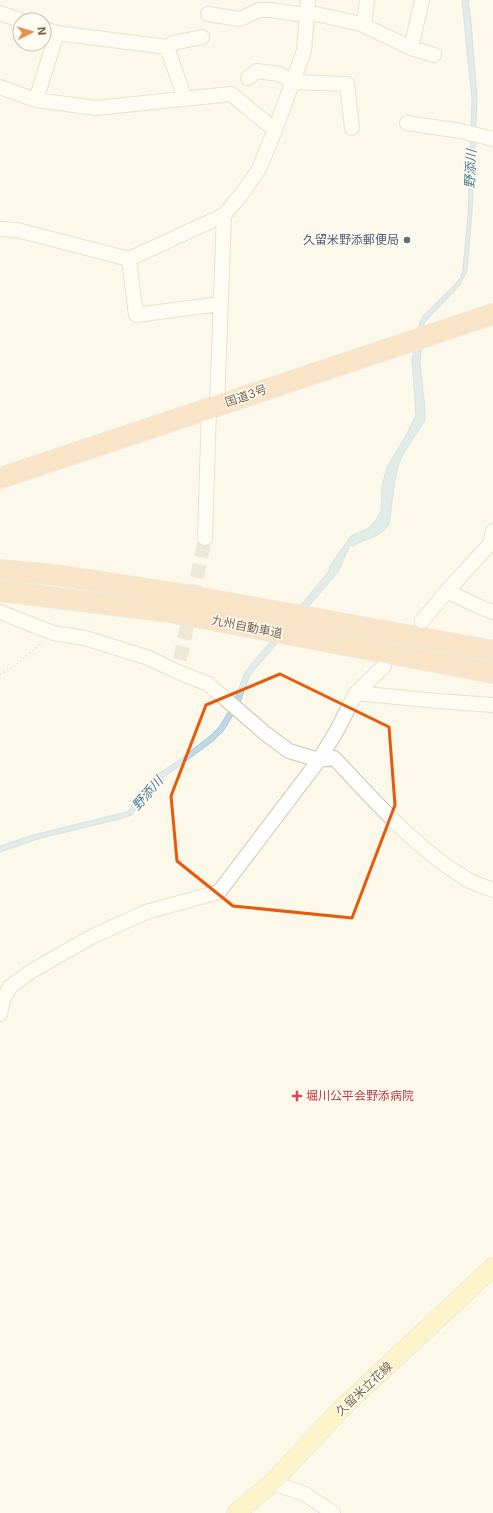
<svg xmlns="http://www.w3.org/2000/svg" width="493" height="1513" viewBox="0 0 493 1513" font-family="Inter,'Noto Sans JP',sans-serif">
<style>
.water{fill:#bed9e7;stroke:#a4c6d9}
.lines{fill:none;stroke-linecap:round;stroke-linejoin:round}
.minor-tunnel{stroke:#dcd4c2;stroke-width:14;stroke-dasharray:14 7;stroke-linecap:butt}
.minor-casing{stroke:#d0c4af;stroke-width:16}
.major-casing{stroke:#dcd7d0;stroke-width:20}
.highway-casing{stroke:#dcd7d0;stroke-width:22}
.path{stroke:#d8c3a4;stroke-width:2;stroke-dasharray:1 3;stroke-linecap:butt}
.minor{stroke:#fff;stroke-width:14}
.major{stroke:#fbeba3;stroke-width:18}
.highway{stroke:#f7c9a1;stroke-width:20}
.marked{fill:none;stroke:#e8590c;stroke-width:3;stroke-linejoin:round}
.service-dot{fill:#5c6f8a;stroke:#fffcf1;stroke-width:1.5}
.health-dot{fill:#e0444e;stroke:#fffcf1;stroke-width:1.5}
.labels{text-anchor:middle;stroke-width:3;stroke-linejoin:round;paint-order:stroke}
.service-label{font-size:12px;fill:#4e5e75;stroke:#fffcf1;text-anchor:end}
.street-label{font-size:12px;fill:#79654c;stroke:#fffcf1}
.health-label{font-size:12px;fill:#be3a42;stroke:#fffcf1;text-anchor:start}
.water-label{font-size:13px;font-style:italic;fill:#497893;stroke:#fffcf1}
</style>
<rect width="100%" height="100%" fill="#fdf9ea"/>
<path class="water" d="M462,0H468L471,22L477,98L472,212L467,270L460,285L424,323L420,362L425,409V420L402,456L398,466L395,480L389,524C381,538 365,538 353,546L350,545L338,572L250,675L239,705L224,730L213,741L160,780L148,791L132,815L120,819L41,838L0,852V846L33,835L127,812L130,809L144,788L158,774L178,761L210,736L220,726L234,702L245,672L329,571L330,566L336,557L351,536L369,528L376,520L381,511L382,486L387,467L405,437L416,415L412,360L420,322L423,316L456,283L461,277L463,269L468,216L472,99Z"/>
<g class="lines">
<path class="minor-tunnel" d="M180,660L205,538"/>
<defs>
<path id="minor" d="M0,13L20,20
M208,14L240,19L259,10H271L297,14L307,12L361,24L411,48L434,55
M364,25L367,0
M44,29L57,33L167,47L185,99
M167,47L173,43L202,37
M411,48L422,0
M248,78L257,71L279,74L293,82L347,84L352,128
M0,87L36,100L96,108L231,94L275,130
M36,100L57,33
M407,123L461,131L493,139
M0,229L17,230L129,259L224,215L241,195L259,169L275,130L304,51L308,0
M129,259L136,315L220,304
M217,406L224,215
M205,538L209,408
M447,591L482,608L493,612
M0,612L53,633L85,638L149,658L178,672L208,684L266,734L289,751L319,760L334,758C375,801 414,847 465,878C473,884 484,886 493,890
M422,621L447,591L490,544L493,531
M356,693L437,701L493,705
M0,1014L3,1000L10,987L30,972L93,936L146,912L219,892L319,760L336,732L356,693L384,666
M272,1483L305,1494L333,1513"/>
<path id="major" d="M236,1513L272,1483L340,1410L493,1267"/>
<path id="highway" d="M0,478L493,314
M0,570L57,575L180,594L493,651
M0,591L170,612L493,673"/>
</defs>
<use href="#minor" class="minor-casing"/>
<use href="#major" class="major-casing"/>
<use href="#highway" class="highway-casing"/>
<path class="path" d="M0,674L14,667L42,642"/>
<use href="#minor" class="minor"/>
<use href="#major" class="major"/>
<use href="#highway" class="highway"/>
</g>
<path d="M0 0H493V1513H0ZM280,674L389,727L395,805L352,918L233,906L177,861L171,796L206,705Z" fill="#fdf9ea" fill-opacity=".55" fill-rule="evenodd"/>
<path class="marked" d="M280,674L389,727L395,805L352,918L233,906L177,861L171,796L206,705Z"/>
<circle class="service-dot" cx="407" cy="240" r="4"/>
<path class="health-dot" d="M295 1090h4v4h4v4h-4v4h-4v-4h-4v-4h4z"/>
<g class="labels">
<g class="service-label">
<text x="399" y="244">久留米野添郵便局</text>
</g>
<g class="street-label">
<text transform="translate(246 396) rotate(-19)" y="4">国道3号</text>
<text transform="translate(247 627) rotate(11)" y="4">九州自動車道</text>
<text transform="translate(364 1389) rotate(-43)" y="4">久留米立花線</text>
</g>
<g class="health-label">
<text x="306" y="1100">堀川公平会野添病院</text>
</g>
<g class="water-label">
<text transform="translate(470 169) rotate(-87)" y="5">野添川</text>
<text transform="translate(147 793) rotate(-49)" y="5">野添川</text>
</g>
</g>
<g transform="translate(32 32) rotate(85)"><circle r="19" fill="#fffcf1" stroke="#c9c0af"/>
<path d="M0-3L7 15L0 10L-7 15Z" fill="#e68f50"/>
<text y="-6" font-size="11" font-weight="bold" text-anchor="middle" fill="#79654c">N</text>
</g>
</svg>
